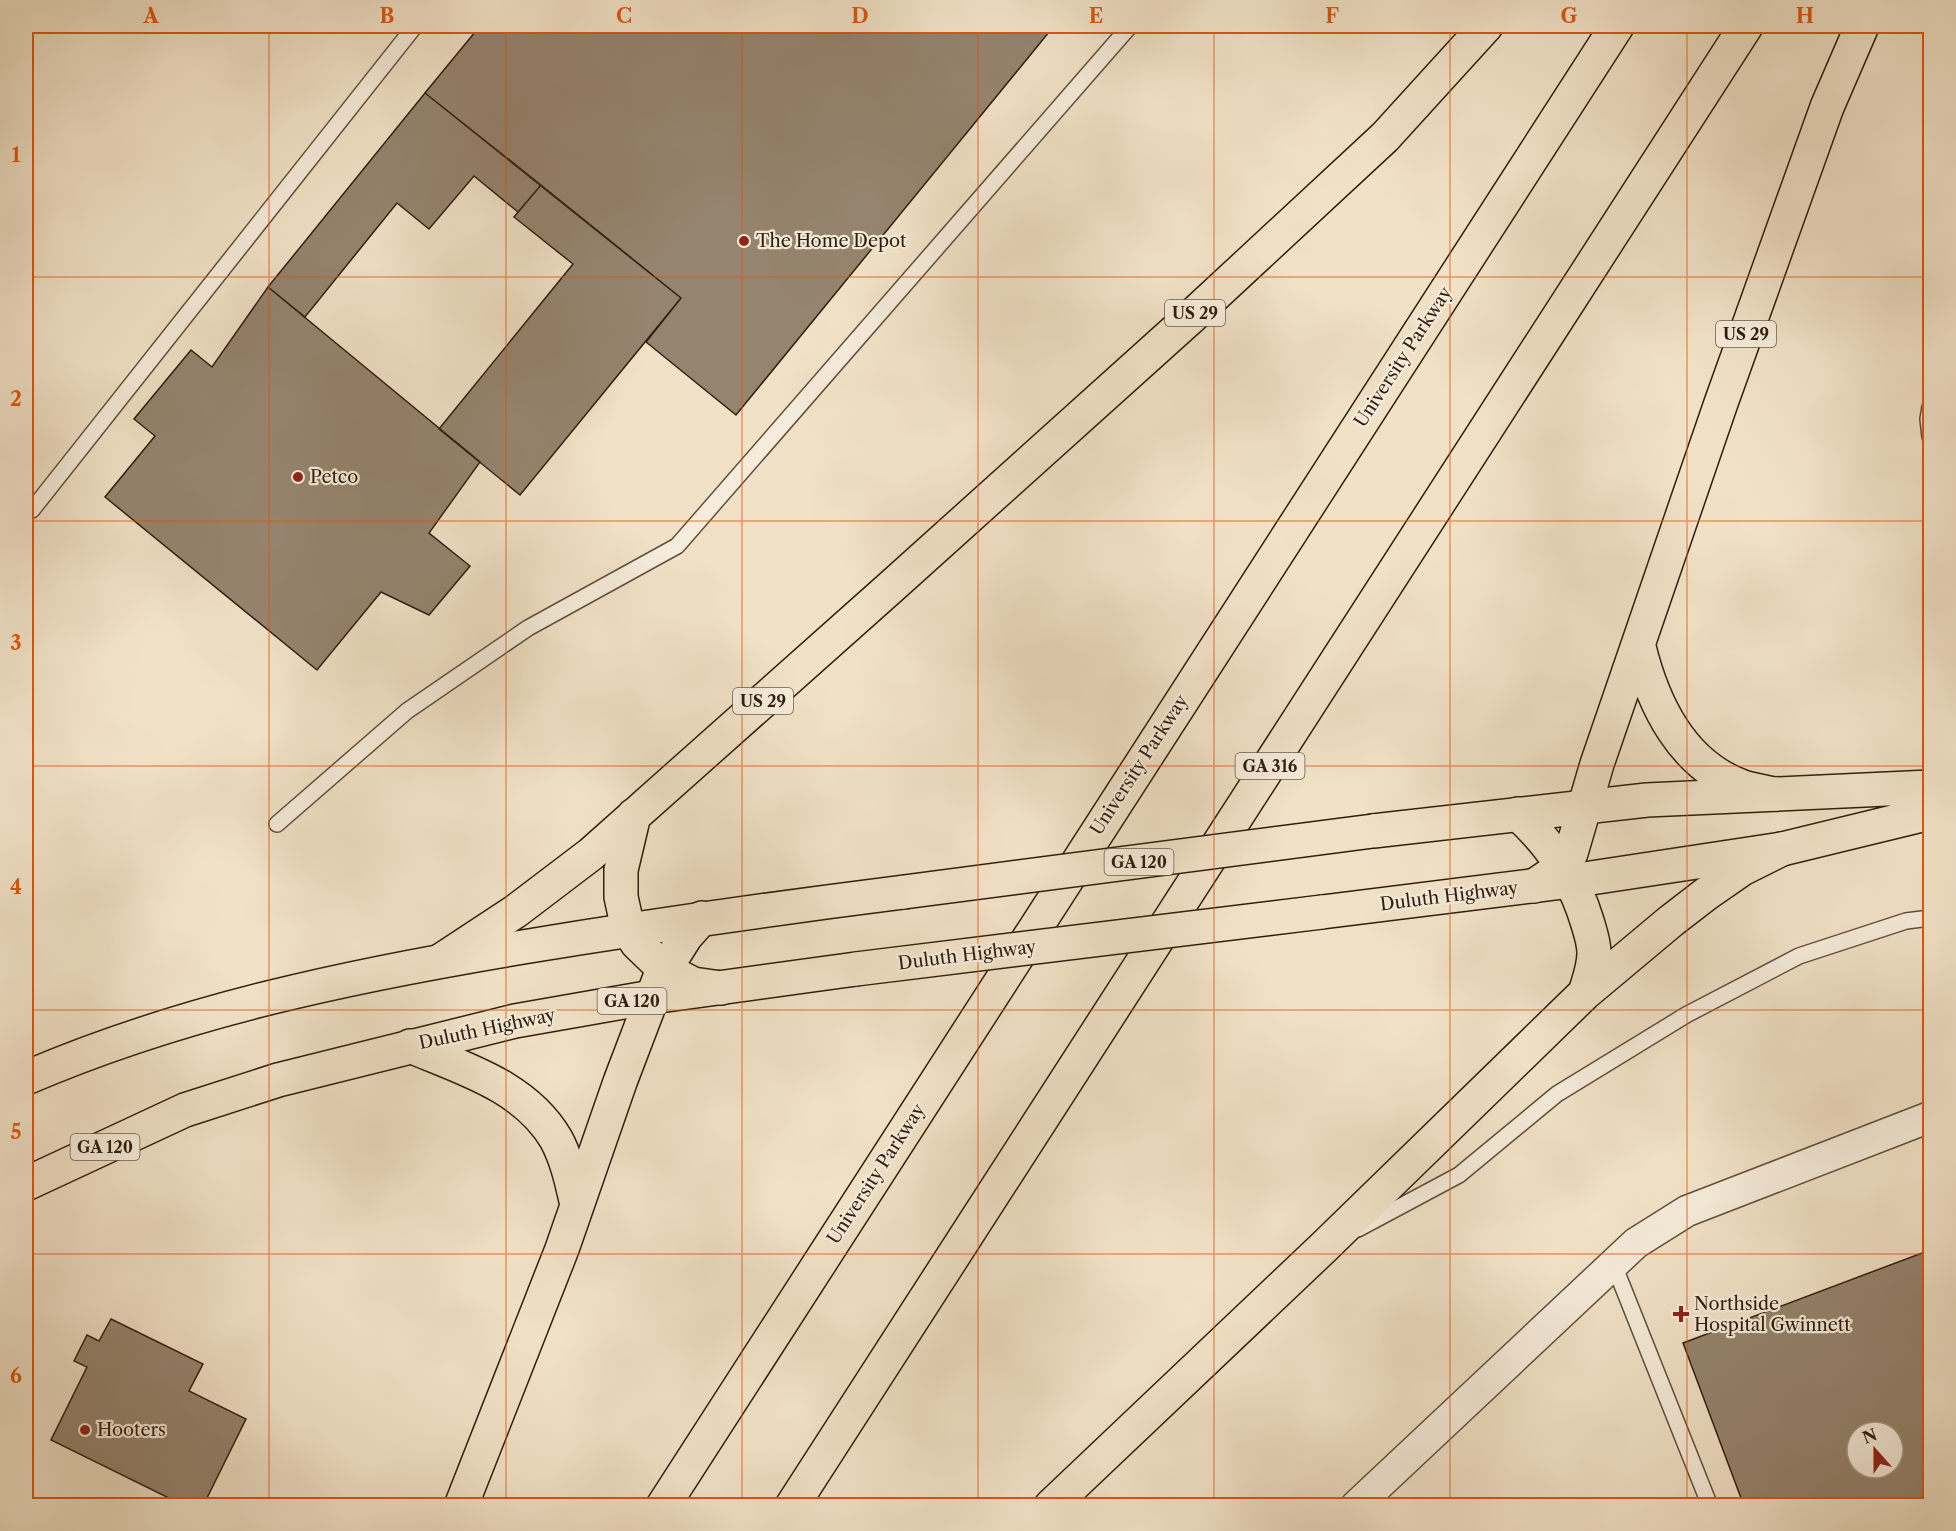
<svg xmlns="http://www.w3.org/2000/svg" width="1956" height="1531" viewBox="0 0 1956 1531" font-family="'Libre Caslon Text',serif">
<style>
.building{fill:#95846f;stroke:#311e0f;stroke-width:1.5;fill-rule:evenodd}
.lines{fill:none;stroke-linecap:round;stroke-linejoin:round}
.service-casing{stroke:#614f3d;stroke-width:18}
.minor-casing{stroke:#614f3d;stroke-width:33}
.primary-casing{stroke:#311e0f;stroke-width:36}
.motorway-casing{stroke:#311e0f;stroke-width:36}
.service{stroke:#f6ecdb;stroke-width:15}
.minor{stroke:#f6ecdb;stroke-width:30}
.primary{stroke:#f1e2c7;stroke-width:33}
.motorway{stroke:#f1e2c7;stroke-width:33}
.primary-bridge-casing{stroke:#311e0f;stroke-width:36;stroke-linecap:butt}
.primary-bridge{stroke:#f1e2c7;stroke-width:33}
.grid{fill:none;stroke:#df560c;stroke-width:1.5;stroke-opacity:0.55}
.poi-dot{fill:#8f2418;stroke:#f6ecdb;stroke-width:2}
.labels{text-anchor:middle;stroke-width:4.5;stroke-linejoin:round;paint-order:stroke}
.shield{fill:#f6ecdb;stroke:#6c5c4c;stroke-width:1.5}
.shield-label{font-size:16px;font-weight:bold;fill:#311e0f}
.poi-label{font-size:18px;fill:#311e0f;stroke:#f6ecdb;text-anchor:start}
.street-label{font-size:18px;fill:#311e0f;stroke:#f6ecdb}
.neatline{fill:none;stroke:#df560c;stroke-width:2}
.grid-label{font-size:20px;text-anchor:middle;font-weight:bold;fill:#df560c}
</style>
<rect width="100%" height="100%" fill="#f1e2c7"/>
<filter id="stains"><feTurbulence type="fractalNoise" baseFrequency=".00333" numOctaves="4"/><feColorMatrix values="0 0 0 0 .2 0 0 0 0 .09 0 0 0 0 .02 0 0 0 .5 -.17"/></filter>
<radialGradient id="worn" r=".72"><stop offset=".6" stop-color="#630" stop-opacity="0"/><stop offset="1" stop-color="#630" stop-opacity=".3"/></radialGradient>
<path class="building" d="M480,26H1054L736,415L646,342L681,298L425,93Z
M425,93L541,185L518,212L474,176L429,229L397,203L305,317L268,287Z
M541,185L681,298L520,495L439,429L573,264L514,217Z
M268,287L480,462L429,533L470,566L429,615L381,592L317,670L105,497L155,436L134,419L191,350L212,367Z
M1930,1250V1506H1744L1683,1343ZM1857,1432H1893V1468H1857Z
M111,1319L203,1364L189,1391L246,1419L203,1506H185L51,1440L87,1367L74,1361L87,1335L99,1341Z"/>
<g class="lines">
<defs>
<path id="service" d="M1930,407L1928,419L1930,437
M26,511L32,510L415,26
M277,824L407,711L528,628L677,546L1130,26
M1358,1229L1459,1175L1557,1094L1686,1015L1799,956L1906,921L1930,918
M1614,1265L1710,1506"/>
<path id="minor" d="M1356,1506L1636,1243L1687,1211L1930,1117"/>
<path id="primary" d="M1373,831L1647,800L1930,787
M1322,912L1571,881L1782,849L1930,813
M26,1078C184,1010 354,975 523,947C650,926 777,908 904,892
M26,1184L185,1110L278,1080L515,1021L652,997L856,969"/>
<path id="motorway" d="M1639,647C1653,704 1682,765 1743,787C1753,790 1764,792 1774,794
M1518,814C1551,844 1574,878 1587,921C1590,931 1594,942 1594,953C1594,967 1589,980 1585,993
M634,815L621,870V897L628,929L637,943L664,969L693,984L721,988
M1534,886L1563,866L1571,853L1597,764L1721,403L1827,107L1862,26
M440,961L516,911L591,854L891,587L1191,317L1385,137L1486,26
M410,1046C462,1068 525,1086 556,1139C567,1159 572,1183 577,1205
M461,1506L562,1249L620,1082L660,977L686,936L702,918
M663,1506L1617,26
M792,1506L1746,26
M1051,1506L1324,1247L1585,993L1671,921L1706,894L1742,869L1782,849"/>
</defs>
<use href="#service" class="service-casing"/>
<use href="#minor" class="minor-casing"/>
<use href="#primary" class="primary-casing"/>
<use href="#motorway" class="motorway-casing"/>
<use href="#service" class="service"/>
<use href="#minor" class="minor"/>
<use href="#primary" class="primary"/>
<use href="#motorway" class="motorway"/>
<defs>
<path id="primary-bridge" d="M904,892L1373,831
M856,969L1322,912"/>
</defs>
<use href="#primary-bridge" class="primary-bridge-casing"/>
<use href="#primary-bridge" class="primary-bridge"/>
</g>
<path class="grid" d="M269,26V1506M506,26V1506M742,26V1506M978,26V1506M1214,26V1506M1450,26V1506M1687,26V1506M26,277H1930M26,521H1930M26,766H1930M26,1010H1930M26,1254H1930"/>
<g class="poi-dot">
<circle cx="744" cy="241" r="6"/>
<circle cx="298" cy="477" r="6"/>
<path d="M1678 1305h6v6h6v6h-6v6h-6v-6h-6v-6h6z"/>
<circle cx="85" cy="1430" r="6"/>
</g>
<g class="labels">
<g class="shield">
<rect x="1165" y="300" width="60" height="26" rx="4.5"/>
<rect x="1716" y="321" width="60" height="26" rx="4.5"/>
<rect x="733" y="688" width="60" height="26" rx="4.5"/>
<rect x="1235.5" y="753" width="69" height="26" rx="4.5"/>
<rect x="1104.5" y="849" width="69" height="26" rx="4.5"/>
<rect x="597.5" y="988" width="69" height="26" rx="4.5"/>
<rect x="70.5" y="1134" width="69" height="26" rx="4.5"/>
</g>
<g class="shield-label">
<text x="1195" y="319">US 29</text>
<text x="1746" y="340">US 29</text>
<text x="763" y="707">US 29</text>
<text x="1270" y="772">GA 316</text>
<text x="1139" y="868">GA 120</text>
<text x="632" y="1007">GA 120</text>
<text x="105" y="1153">GA 120</text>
</g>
<g class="poi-label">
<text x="756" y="247">The Home Depot</text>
<text x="310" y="483">Petco</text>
<text x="1694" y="1310">Northside<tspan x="1694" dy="21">Hospital Gwinnett</tspan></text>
<text x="97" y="1436">Hooters</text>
</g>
<g class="street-label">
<text transform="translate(1403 357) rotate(-57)" y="6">University Parkway</text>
<text transform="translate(1139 765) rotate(-57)" y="6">University Parkway</text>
<text transform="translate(1449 896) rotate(-7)" y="6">Duluth Highway</text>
<text transform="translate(967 955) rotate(-7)" y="6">Duluth Highway</text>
<text transform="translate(487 1029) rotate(-12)" y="6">Duluth Highway</text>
<text transform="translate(876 1174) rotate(-57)" y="6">University Parkway</text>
</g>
</g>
<rect width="1956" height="1531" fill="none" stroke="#f1e2c7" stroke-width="66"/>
<g transform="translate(1875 1450) rotate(339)"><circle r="28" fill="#f6ecdb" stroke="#a79a89" stroke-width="1.5"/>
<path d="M0-4.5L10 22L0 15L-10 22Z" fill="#8f2418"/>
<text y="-9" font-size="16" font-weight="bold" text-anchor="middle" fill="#311e0f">N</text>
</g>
<rect x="33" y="33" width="1890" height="1465" class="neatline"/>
<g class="grid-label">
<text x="151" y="23">A</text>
<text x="387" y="23">B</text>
<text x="624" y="23">C</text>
<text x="860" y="23">D</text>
<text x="1096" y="23">E</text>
<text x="1332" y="23">F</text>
<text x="1569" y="23">G</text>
<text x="1805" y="23">H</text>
<text x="16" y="162">1</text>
<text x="16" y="406">2</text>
<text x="16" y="650">3</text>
<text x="16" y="894">4</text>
<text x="16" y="1139">5</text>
<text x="16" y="1383">6</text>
</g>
<rect width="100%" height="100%" filter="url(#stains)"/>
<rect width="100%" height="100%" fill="url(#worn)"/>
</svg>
